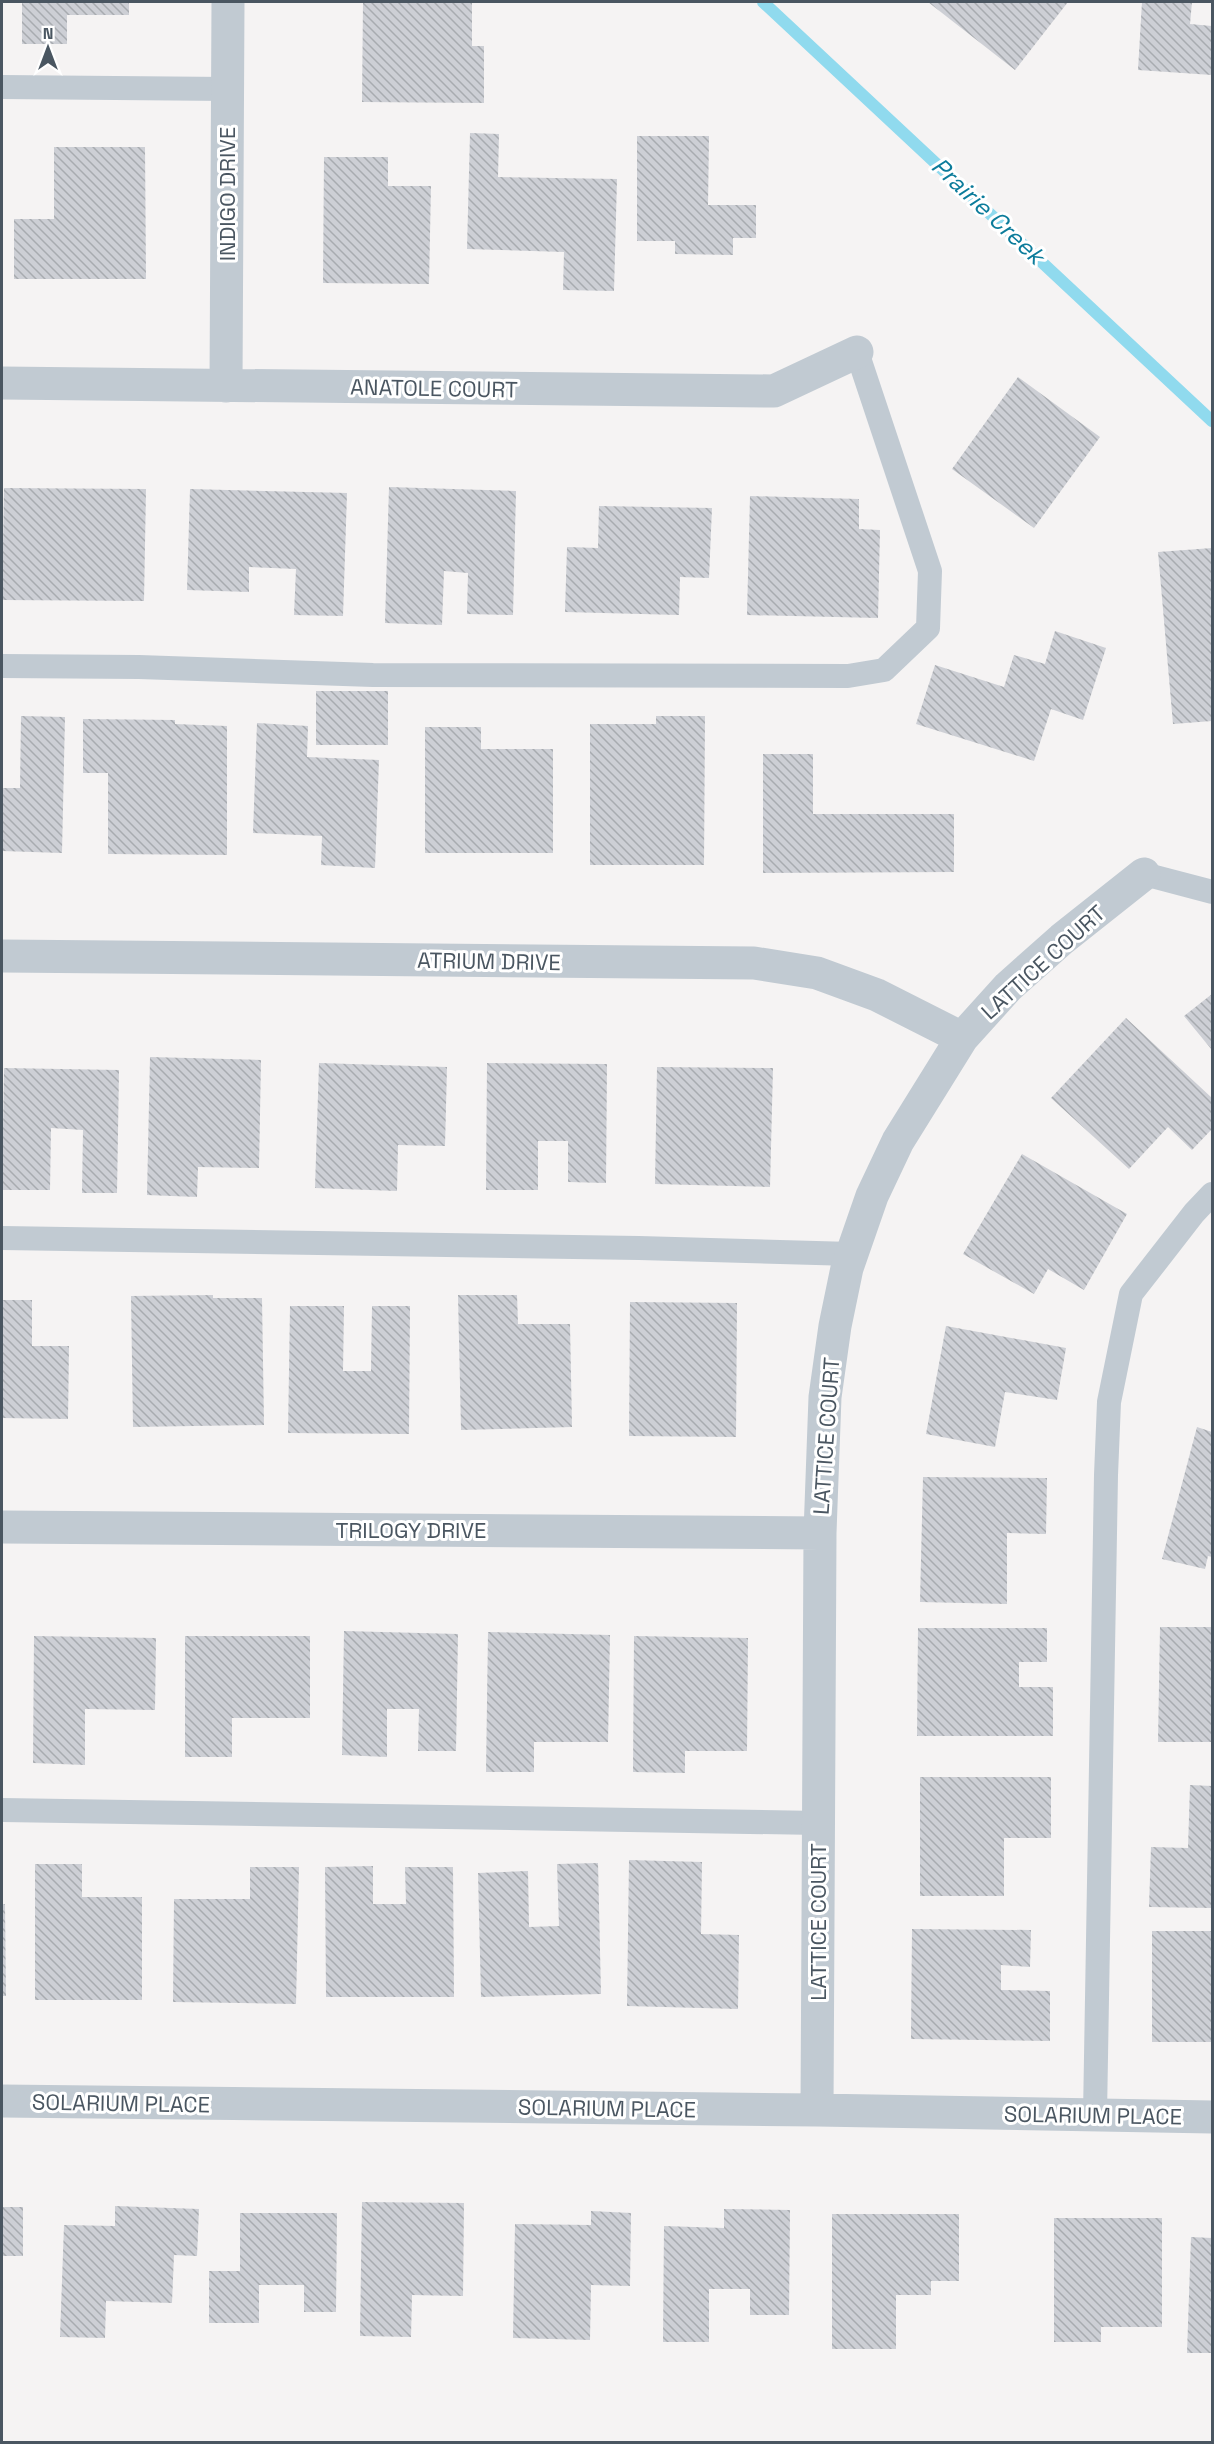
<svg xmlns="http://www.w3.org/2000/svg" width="1214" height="2444" viewBox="0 0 1214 2444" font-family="'Space Grotesk',sans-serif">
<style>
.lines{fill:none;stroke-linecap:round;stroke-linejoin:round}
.stream{stroke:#90daee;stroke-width:12}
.building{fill:url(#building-back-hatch)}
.lane{stroke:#c1cad2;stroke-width:24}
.street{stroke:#c1cad2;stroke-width:33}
.labels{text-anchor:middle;stroke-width:6;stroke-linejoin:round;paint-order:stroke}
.street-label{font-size:22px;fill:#4a5661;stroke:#fff}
.water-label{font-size:24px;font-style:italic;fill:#0c7c9b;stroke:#fff}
</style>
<defs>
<pattern id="building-back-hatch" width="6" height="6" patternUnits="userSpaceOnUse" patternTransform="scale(1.5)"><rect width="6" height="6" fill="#cdcfd5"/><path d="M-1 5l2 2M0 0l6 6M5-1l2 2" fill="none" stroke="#a8abb0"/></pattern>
</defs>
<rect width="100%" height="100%" fill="#f5f3f3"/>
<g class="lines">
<path class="stream" d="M763,2L1212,421"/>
</g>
<path class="building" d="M22,2H129V15H67V44H22Z
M363,2H472V46H484V103L362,102Z
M928,2H1068L1015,70Z
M1142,2H1192L1190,24L1212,26V75L1138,70Z
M470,133L499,134L498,177L617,179L614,291L563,290L564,252L467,249Z
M637,136H709L708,205H756V238H733V255L675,254V241H637Z
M54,147H145L146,279H14V219H54Z
M324,157H388V186H431L429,284L323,283Z
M1018,377L1100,437L1034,528L952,469Z
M389,487L516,491L513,615L467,614L468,573L444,571L442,625L385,623Z
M4,488L146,489L144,601L2,600Z
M190,489L347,493L343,616L294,615L296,569L249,567V592L187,590Z
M750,496L859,499V529L880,530L878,618L747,615Z
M599,506L712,508L709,578L680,577L679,615L565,612L567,547L598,548Z
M1212,548V721L1173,724L1158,552Z
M1055,631L1106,648L1083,720L1051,709L1034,761L916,724L935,665L1004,687L1014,655L1045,664Z
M316,691H388V745H316Z
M21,716L65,717L62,853L2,851V788H20Z
M656,716H705L704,865H590V724H656Z
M83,719L175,720V724L227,726V855L108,854V773H83Z
M257,723L308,726L307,757L379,760L375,868L321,865L322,836L253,833Z
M425,727H481V749H553V853H425Z
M763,754H813V814H954V872L763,873Z
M1212,994V1050L1184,1016Z
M1126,1018L1212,1098V1129L1192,1150L1168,1127L1129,1169L1051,1098Z
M150,1057L261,1060L259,1168L198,1167L197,1197L147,1195Z
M319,1063L447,1067L445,1146L398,1145L397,1191L315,1188Z
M487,1063L607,1064L606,1183L568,1182V1141H538V1190H486Z
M657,1067L773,1068L770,1187L655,1184Z
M4,1068L119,1070L117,1193H82L83,1130L51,1128L50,1190H2Z
M1022,1154L1127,1214L1084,1290L1048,1269L1034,1294L963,1254Z
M213,1295V1298H262L264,1425L133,1427L131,1296Z
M458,1295H517L518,1324H570L572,1427L461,1430Z
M2,1300H32V1346H69L68,1419L2,1418Z
M630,1302L737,1303L736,1437L629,1436Z
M290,1306H344L343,1371H371L372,1306H410L409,1434L288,1433Z
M946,1326L1066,1348L1057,1400L1005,1392L995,1447L926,1434Z
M1197,1427L1212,1432V1557L1208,1556L1205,1569L1162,1559Z
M923,1477L1047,1478L1046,1534L1007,1533V1604L920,1602Z
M1160,1627H1212V1742H1158Z
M918,1628H1047V1662H1019V1687H1053V1736H917Z
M344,1631L458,1634L456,1751H418L419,1709H387V1757L342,1755Z
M488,1632L610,1635L608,1742H534V1772H486Z
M34,1636L156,1638L155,1710L85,1709V1765L33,1763Z
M185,1636H310V1718H232V1757H185Z
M634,1636L748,1638L747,1751H685V1773L633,1772Z
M920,1777H1051V1838H1004V1896H920Z
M1190,1785L1212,1786V1908L1149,1907L1151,1847L1188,1848Z
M629,1860L702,1862L701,1934L739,1935L738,2009L627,2006Z
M598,1863L601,1994L481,1997L478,1873L528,1871L529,1927L559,1926L557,1864Z
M35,1864H82V1897H142V2000H35Z
M373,1866V1904H406L405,1867H453L454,1997H326L325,1867Z
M250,1867H299L296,2004L173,2002L174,1899H250Z
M2,1904H5L6,1996H2Z
M912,1929L1031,1930L1030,1967L1001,1965V1990L1050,1991V2041L911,2039Z
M1152,1931H1212V2042H1152Z
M362,2202L464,2203L463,2296L412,2295L411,2337L360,2336Z
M115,2206L199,2209L197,2256L174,2255L172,2303L106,2301L105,2338L60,2337L64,2225L115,2226Z
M2,2207H23V2256H2Z
M724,2209L790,2210L789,2315H750V2289H709V2342H663L664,2226L724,2228Z
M591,2211L631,2213L630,2286L591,2285L590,2340L513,2338L515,2224L591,2225Z
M240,2213H337L336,2312H304V2285H259V2323H209V2271H240Z
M832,2214H959V2281H931V2295H896V2349H832Z
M1054,2218H1162V2327H1101V2342H1054Z
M1191,2237L1212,2238V2353H1187Z"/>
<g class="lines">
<path class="lane" d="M2,87L228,89
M2,666L139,667L373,675L848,676L884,670L928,628L930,571L857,352
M1144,874L1212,892
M2,1238L639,1248L852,1254
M2,1810L819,1823
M1095,2115L1106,1475L1109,1402L1131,1294L1194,1213L1212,1194"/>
<path class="street" d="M2,383L774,391L857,352
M226,386L228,2
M2,956L754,963L817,973L877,995L962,1038
M2,1527L820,1533
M2,2101L817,2110L1212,2117
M817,2110L820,1533L825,1397L835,1326L847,1268L872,1196L898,1141L962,1038L1008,987L1062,939L1144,874"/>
</g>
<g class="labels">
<g class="street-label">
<text transform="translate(227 194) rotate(-90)" y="8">INDIGO DRIVE</text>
<text transform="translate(434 388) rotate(1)" y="8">ANATOLE COURT</text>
<text transform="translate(489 961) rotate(1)" y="8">ATRIUM DRIVE</text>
<text transform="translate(1043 962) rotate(-42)" y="8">LATTICE COURT</text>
<text transform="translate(826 1436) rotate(-86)" y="8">LATTICE COURT</text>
<text x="411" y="1538">TRILOGY DRIVE</text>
<text transform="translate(818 1922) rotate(-90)" y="8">LATTICE COURT</text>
<text transform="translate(121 2103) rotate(1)" y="8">SOLARIUM PLACE</text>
<text transform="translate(607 2108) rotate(1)" y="8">SOLARIUM PLACE</text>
<text transform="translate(1093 2115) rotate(1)" y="8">SOLARIUM PLACE</text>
</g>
<g class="water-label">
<text transform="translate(988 211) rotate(43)" y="8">Prairie Creek</text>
</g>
</g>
<rect width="1214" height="2444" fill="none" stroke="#4a5661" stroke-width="6"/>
<g transform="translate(48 48)" stroke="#ffffff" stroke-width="4.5" paint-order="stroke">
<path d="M0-4.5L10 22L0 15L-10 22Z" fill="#4a5661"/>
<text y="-9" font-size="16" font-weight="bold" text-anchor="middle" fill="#4a5661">N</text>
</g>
</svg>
